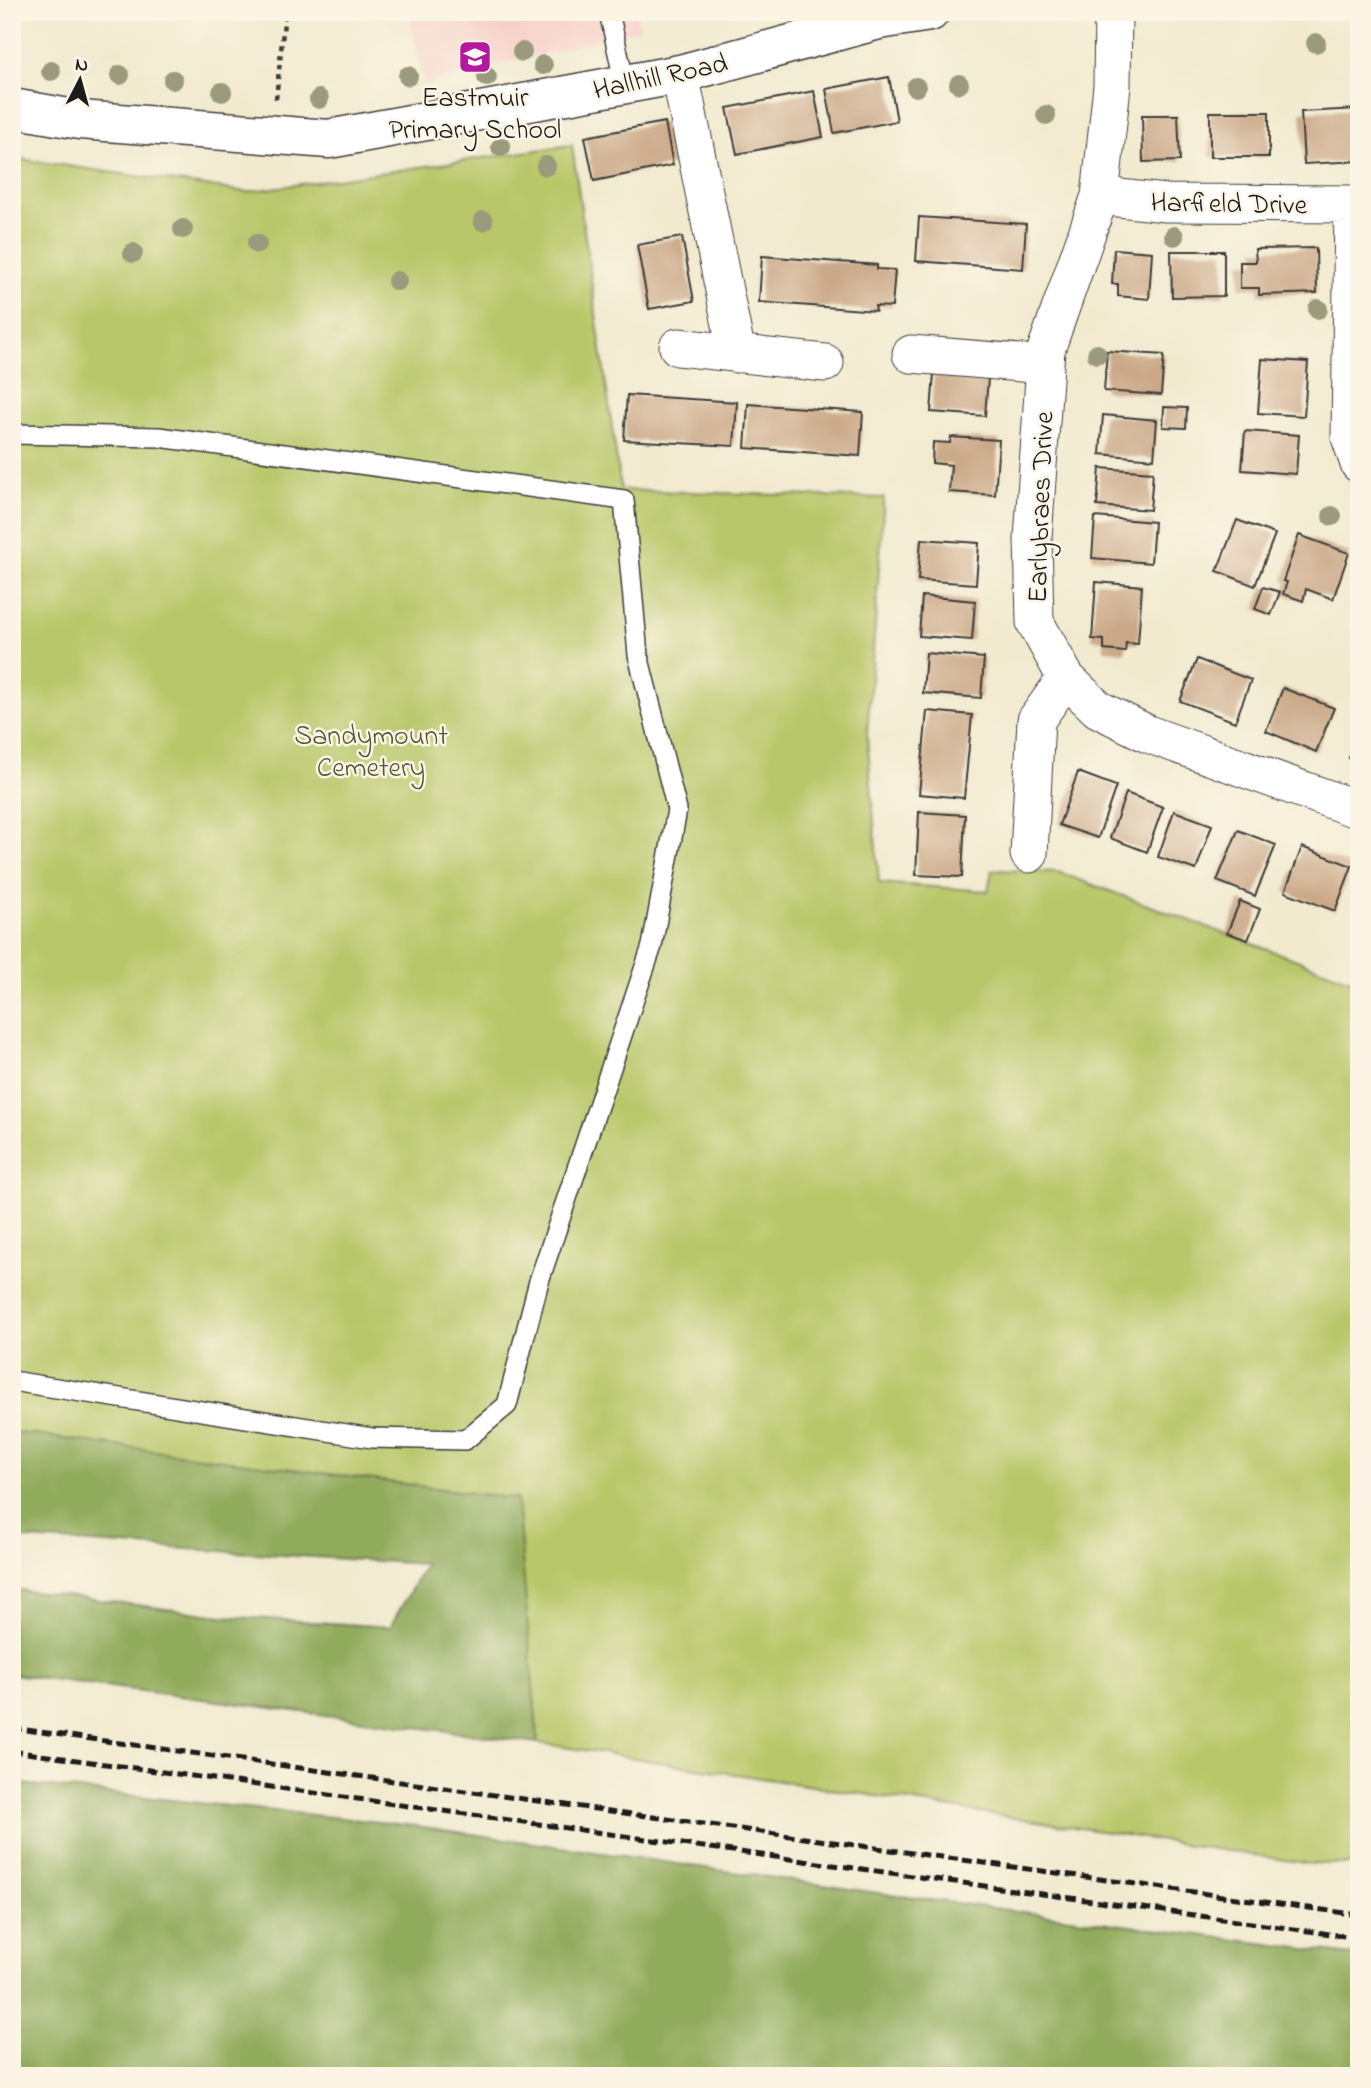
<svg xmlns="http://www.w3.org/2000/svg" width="1371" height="2088" viewBox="0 0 1371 2088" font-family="'Indie Flower',sans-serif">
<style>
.built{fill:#f7d0ca}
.green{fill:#b8c769;stroke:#6a7242;stroke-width:2}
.forest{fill:#92ac5d;stroke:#57643c;stroke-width:2}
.building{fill:#cba988}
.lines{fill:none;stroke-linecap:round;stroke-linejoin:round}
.service-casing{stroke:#3c3b37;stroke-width:22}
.minor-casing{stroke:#3c3b37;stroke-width:39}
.tertiary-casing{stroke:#3c3b37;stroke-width:41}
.path{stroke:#3c3b37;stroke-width:4.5;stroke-dasharray:5 5;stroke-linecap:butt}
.service{stroke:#fff;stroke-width:19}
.minor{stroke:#fff;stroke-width:37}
.tertiary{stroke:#fff;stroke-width:38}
.rail{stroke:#1c1c1c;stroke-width:5;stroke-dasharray:10 5;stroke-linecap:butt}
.tree{fill:#9a9a7b}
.labels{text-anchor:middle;stroke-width:5;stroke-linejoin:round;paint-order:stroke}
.street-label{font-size:28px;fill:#1c1c1c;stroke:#fcf5e5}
.poi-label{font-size:28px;fill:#1c1c1c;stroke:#fcf5e5}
.park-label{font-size:28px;fill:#535837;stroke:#fcf5e5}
</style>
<rect width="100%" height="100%" fill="#fcf5e5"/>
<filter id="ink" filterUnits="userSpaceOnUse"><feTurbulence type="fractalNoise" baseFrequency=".0143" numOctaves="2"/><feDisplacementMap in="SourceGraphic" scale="14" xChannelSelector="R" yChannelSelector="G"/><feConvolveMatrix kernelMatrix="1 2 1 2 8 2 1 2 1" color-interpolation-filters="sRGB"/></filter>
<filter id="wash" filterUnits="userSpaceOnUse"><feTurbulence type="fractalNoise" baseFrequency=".00686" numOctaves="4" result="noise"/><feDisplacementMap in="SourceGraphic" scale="28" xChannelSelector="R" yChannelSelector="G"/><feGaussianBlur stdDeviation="1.57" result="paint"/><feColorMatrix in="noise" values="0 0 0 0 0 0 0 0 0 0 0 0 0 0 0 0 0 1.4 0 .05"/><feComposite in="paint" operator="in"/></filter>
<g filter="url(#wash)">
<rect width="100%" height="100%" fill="#f1eacf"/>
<path class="built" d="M409,12H636L640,29L424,84Z"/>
<path class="green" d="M572,145L621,490L884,498L867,735L879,883L988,891L992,870L1058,872L1359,983V1864H1310L538,1743L516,1499L12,1432V158L246,192Z"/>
<path class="forest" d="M12,1432L517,1499L538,1743L12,1674V1589L222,1616L390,1627L425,1564L12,1538Z
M12,1783L417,1826L878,1893L1359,1956V2076H12Z"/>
<g id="blocks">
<path class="building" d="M889,77L897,121L834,133L826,89Z
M814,91L823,137L737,154L727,108Z
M1359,109V161L1304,164L1301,112Z
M1210,112H1269V157H1210Z
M1142,115H1178L1180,161L1143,162Z
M665,122L673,165L594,181L585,137Z
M919,217L1026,224L1023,269L916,261Z
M682,237L694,301L649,309L637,245Z
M1316,248L1317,293L1259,295V288H1240V262H1256L1255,249Z
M1114,249L1152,252L1149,299L1118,296V284H1112Z
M1171,251H1224V296L1172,297Z
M762,256L877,265V269L895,270L892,307L875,306L876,311L759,302Z
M1107,351L1164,355L1161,395L1104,391Z
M1262,359L1308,362L1304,416L1258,413Z
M934,373L988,378L985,416L931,412Z
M627,395L737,402L734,446L624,440Z
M748,404L863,412L860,456L745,448Z
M1164,407L1187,408L1186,428L1163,427Z
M1103,415L1157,420L1154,459L1100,454Z
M1245,431L1299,435L1296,474L1242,470Z
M951,437L999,440L995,495L949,492L951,465L932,463L933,442L950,443Z
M1100,468L1153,472L1150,510L1097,506Z
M1095,517L1154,522L1151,563L1092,558Z
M1237,520L1275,534L1255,586L1217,571Z
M1299,535L1349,553L1333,599L1306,589L1303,601L1283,594L1287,582L1283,581Z
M921,539L979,543L976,584L918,580Z
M1096,582L1142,586L1138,644L1126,643L1125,652L1104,650V640L1092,639Z
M1263,587L1280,592L1271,615L1255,609Z
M922,596L975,601L972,640L919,636Z
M926,653L984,658L981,698L923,693Z
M1197,659L1251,680L1235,722L1180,701Z
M1283,688L1334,708L1316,752L1266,731Z
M927,711L972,715L964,798L919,794Z
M1358,733H1359V762L1349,758Z
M1078,772L1116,786L1098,838L1059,825Z
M1126,793L1163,807L1147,852L1110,838Z
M1174,811L1212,825L1196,870L1158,857Z
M919,812L965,815L962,877L916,875Z
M1238,830L1276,845L1255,896L1217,881Z
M1302,847L1352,866L1335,911L1285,892Z
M1240,901L1260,909L1248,940L1227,933Z"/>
</g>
</g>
<g filter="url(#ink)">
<use href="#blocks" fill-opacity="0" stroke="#3c3b37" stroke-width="2"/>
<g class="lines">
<defs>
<path id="service" d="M609,12L625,85
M12,434L159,437L624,500L638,655L677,810L652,946L539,1281L507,1405L465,1440L372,1438L12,1381"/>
<path id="minor" d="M1113,12L1112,86L1100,196L1046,350L1033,538L1035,622L1066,678L1098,709L1148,734L1359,810
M680,74L737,354
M1100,196L1166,203L1359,204
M1353,204L1350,437L1359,464
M678,347L825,363
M911,354L1045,365
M1029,854L1036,720L1066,678"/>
<path id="tertiary" d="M12,108L80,120L329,139L680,74L879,20L930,12"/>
</defs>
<use href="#service" class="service-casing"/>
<use href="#minor" class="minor-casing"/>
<use href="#tertiary" class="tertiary-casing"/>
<path class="path" d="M276,99L285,12"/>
<use href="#service" class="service"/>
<use href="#minor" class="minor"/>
<use href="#tertiary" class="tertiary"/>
<path class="rail" d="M12,1728L1359,1915
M12,1751L1359,1938"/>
</g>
<g class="tree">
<circle cx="1316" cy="43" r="10"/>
<circle cx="522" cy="52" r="10"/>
<circle cx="543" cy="65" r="10"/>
<circle cx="51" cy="71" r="10"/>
<circle cx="120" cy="75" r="10"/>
<circle cx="408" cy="76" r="10"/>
<circle cx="487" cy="77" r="10"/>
<circle cx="173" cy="80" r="10"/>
<circle cx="959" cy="84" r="10"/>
<circle cx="916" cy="87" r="10"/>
<circle cx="222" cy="92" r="10"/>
<circle cx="319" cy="99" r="10"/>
<circle cx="1046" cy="115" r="10"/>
<circle cx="501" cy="147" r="10"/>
<circle cx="546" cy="166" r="10"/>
<circle cx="483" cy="221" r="10"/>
<circle cx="183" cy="229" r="10"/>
<circle cx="1174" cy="236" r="10"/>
<circle cx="257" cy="244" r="10"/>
<circle cx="133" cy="253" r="10"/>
<circle cx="397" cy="281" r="10"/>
<circle cx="1318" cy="309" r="10"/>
<circle cx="1097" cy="354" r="10"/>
<circle cx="1332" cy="516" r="10"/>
</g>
</g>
<defs>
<symbol id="school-square" viewBox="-11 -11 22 22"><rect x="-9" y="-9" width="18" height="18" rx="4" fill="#b5179e" stroke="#fcf5e5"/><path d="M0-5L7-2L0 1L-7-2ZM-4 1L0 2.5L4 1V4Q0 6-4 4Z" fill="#fff"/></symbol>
</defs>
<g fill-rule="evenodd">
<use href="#school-square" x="456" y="38" width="38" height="38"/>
</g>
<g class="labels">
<g class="street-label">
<text transform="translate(660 75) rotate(-12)" y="10">Hallhill Road</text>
<text transform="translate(1229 202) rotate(1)" y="10">Harfield Drive</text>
<text transform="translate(1039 507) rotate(-88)" y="10">Earlybraes Drive</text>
</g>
<g class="poi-label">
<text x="475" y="106">Eastmuir<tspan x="475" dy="32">Primary School</tspan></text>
</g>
<g class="park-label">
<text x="371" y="744">Sandymount<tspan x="371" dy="32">Cemetery</tspan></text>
</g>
</g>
<rect width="1371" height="2088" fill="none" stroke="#fcf5e5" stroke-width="42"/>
<g transform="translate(80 80) rotate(6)" stroke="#fcf5e5" stroke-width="5" paint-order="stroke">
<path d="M0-5L12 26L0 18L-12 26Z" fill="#1c1c1c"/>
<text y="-10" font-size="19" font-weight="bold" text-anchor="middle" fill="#1c1c1c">N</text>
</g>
</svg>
